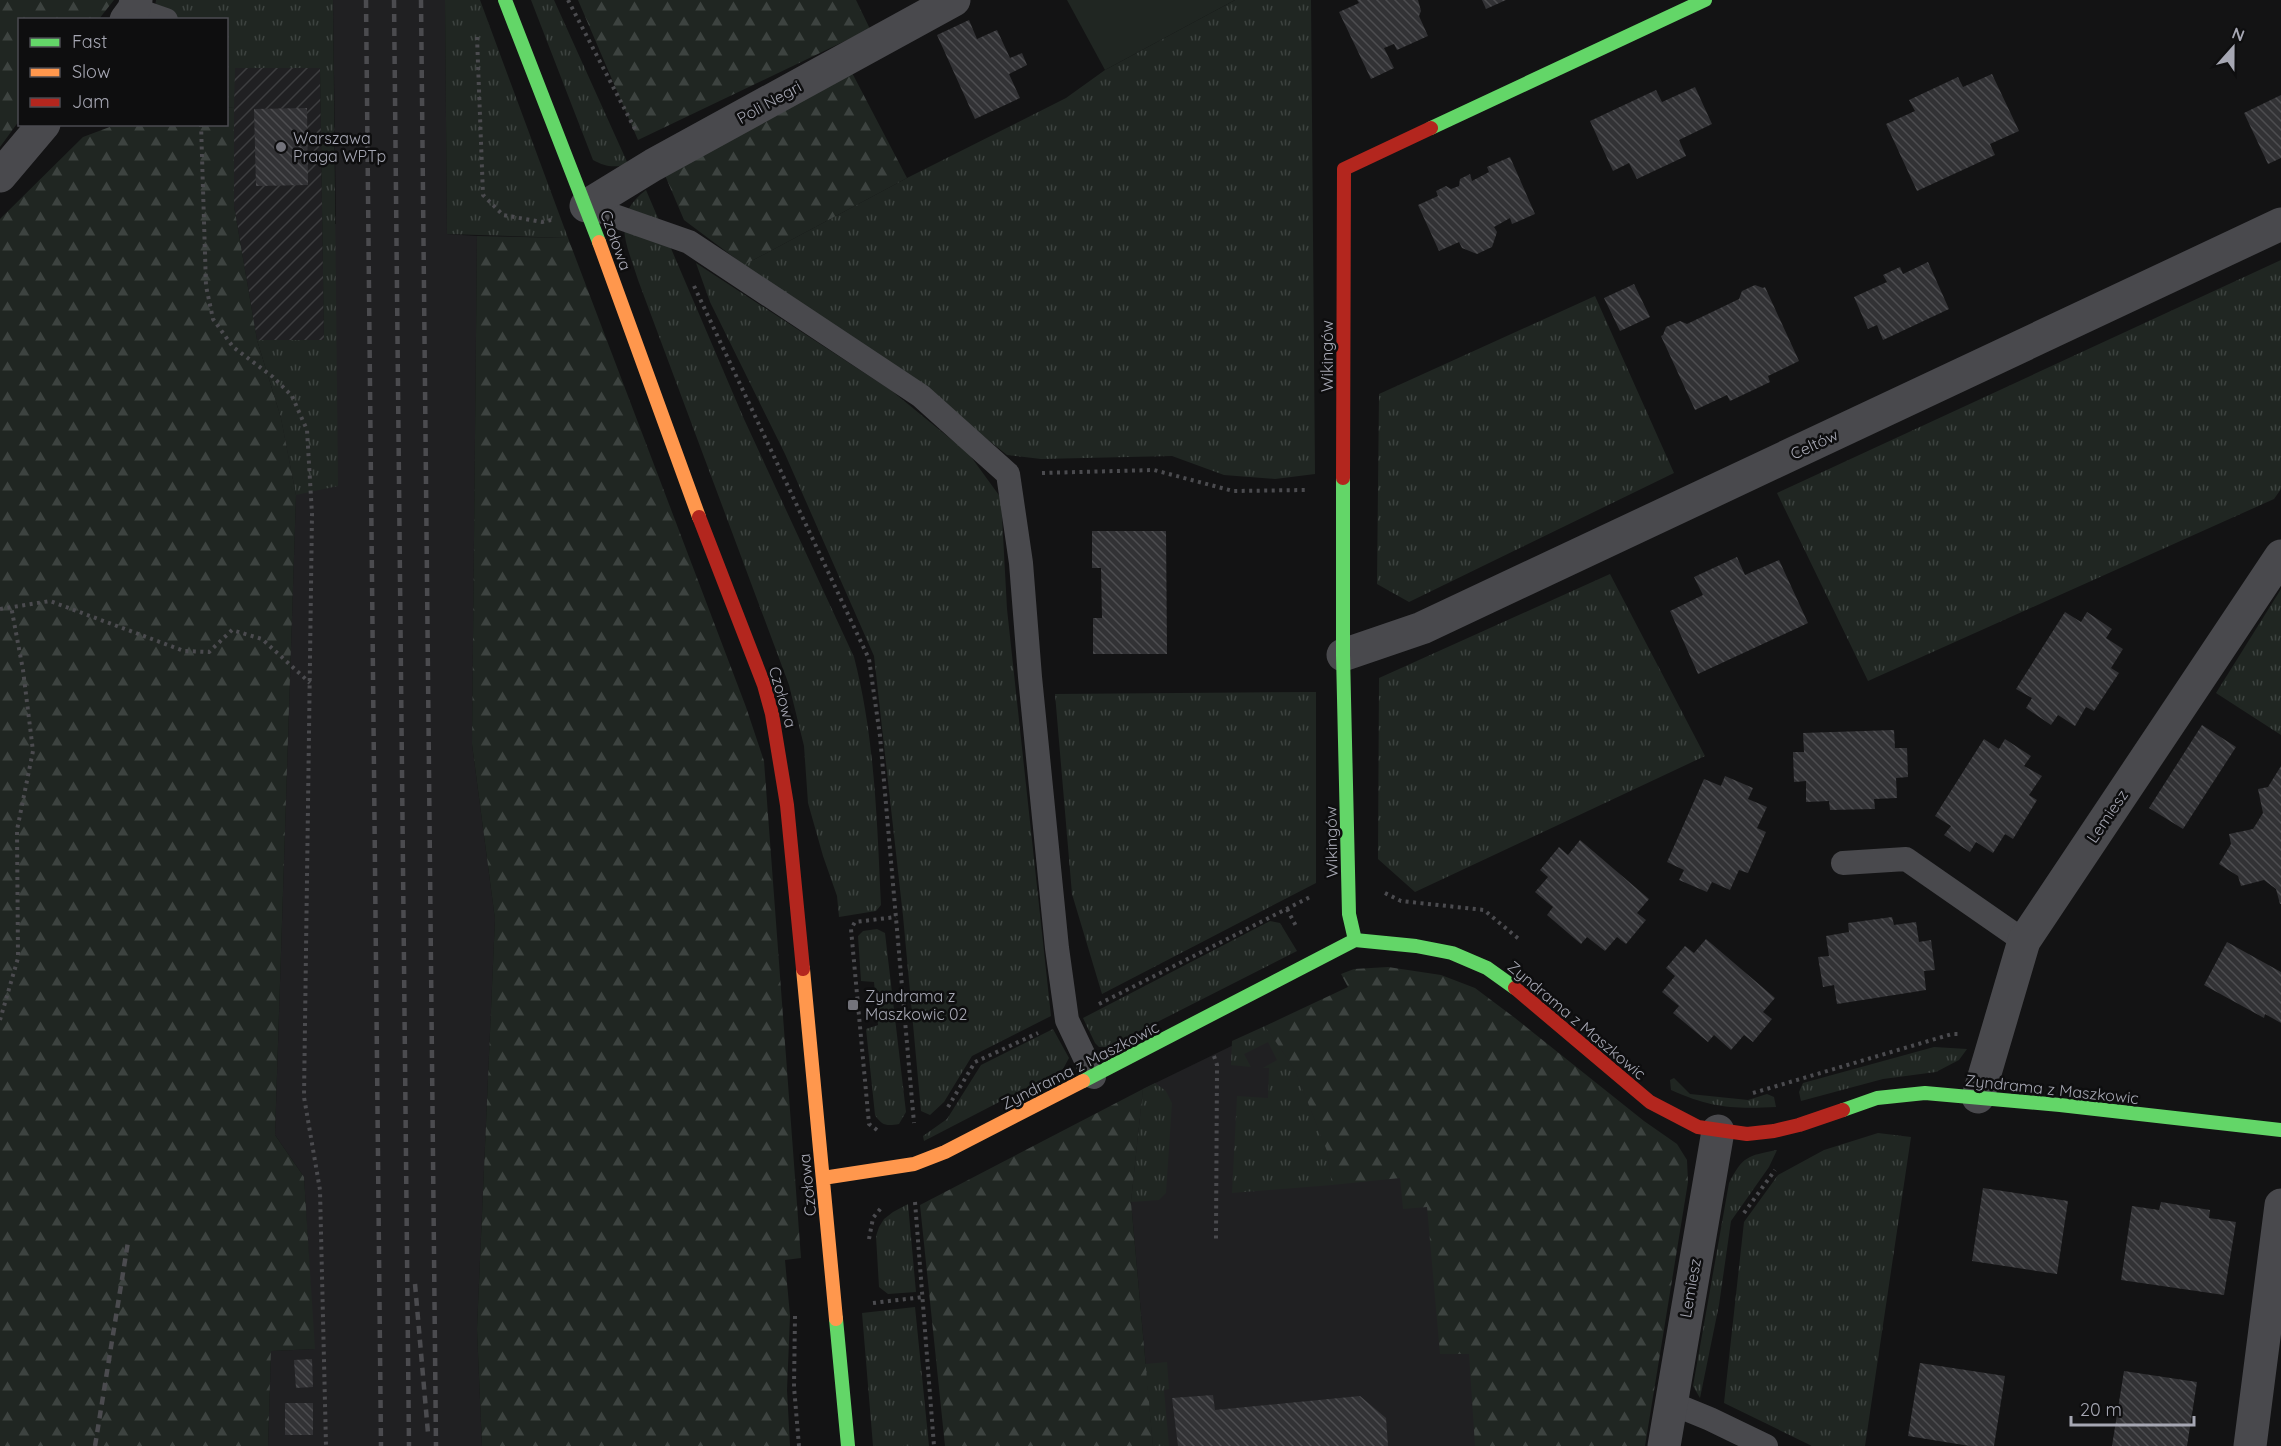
<svg xmlns="http://www.w3.org/2000/svg" width="2281" height="1446" viewBox="0 0 2281 1446" font-family="Quicksand,sans-serif">
<style>
.built{fill:#202022}
.industrial{fill:url(#industrial-furrows)}
.grass{fill:url(#grass-tufts)}
.forest{fill:url(#forest-firs)}
.garden{fill:#202622}
.building{fill:url(#building-back-hatch)}
.lines{fill:none;stroke-linecap:round;stroke-linejoin:round}
.path{stroke:#4b4b4f;stroke-width:4;stroke-dasharray:3 4.5;stroke-linecap:butt}
.lane{stroke:#49494d;stroke-width:24}
.street{stroke:#49494d;stroke-width:33}
.fast{stroke:#63d668;stroke-width:14}
.slow{stroke:#ff974d;stroke-width:14}
.jam{stroke:#b3261e;stroke-width:14}
.rail{stroke:#4b4b4f;stroke-width:4.5;stroke-dasharray:8 6;stroke-linecap:butt}
.poi-dot{fill:#73737b;stroke:#0e0e0f;stroke-width:2}
.labels{text-anchor:middle;stroke-width:5;stroke-linejoin:round;paint-order:stroke}
.street-label{font-size:16px;fill:#a6a7b3;stroke:#0e0e0f}
.poi-label{font-size:16px;fill:#a6a7b3;stroke:#0e0e0f;text-anchor:start}
</style>
<defs>
<pattern id="industrial-furrows" width="10" height="10" patternUnits="userSpaceOnUse" patternTransform="scale(1.5)"><rect width="10" height="10" fill="#202022"/><path d="M-1 1l2-2M0 10L10 0M9 11l2-2" fill="none" stroke="#3d3e40"/></pattern>
<pattern id="grass-tufts" width="24" height="20" patternUnits="userSpaceOnUse" patternTransform="scale(1.5)"><rect width="24" height="20" fill="#202622"/><path d="M3 7l-1-3M5 7V3M7 7l1-3M15 17l-1-3M17 17v-4M19 17l1-3" fill="none" stroke="#3d4340"/></pattern>
<pattern id="forest-firs" width="22" height="20" patternUnits="userSpaceOnUse" patternTransform="scale(1.5)"><rect width="22" height="20" fill="#202622"/><path d="M5 1l3.5 6h-7zM16 11l3.5 6h-7z" fill="#3d4340"/></pattern>
<pattern id="building-back-hatch" width="6" height="6" patternUnits="userSpaceOnUse" patternTransform="scale(1.5)"><rect width="6" height="6" fill="#323235"/><path d="M-1 5l2 2M0 0l6 6M5-1l2 2" fill="none" stroke="#4d4d50"/></pattern>
</defs>
<rect width="100%" height="100%" fill="#131314"/>
<path class="built" d="M333,0H445L447,234L477,236L472,744L495,919L477,1329L482,1446H268L271,1351L314,1349L304,1177L275,1135L296,495L281,418L324,340L323,224H336Z
M1359,984L1633,1446H1153L1131,1202L1143,1089Z"/>
<path class="industrial" d="M234,68H320L324,340H257L234,206Z"/>
<path class="grass" d="M156,0H333L338,486L296,495L281,418L257,340H324L320,68H235L234,107L227,108L226,20H153Z
M445,0H480L568,238L447,234Z
M531,0H554L628,164C614,168 606,167 593,160Z
M1235,0H1311L1315,474L1275,479L1224,475L1172,456L1041,459L1007,455L968,424L744,265L907,178L1066,98L1105,70Z
M646,190L744,419L854,657C875,738 877,822 881,905L876,911L839,917L837,896L823,856L808,803L804,746L789,685L638,280C627,244 610,217 646,190Z
M2281,260V489L2274,499L1868,681L1777,493Z
M696,263L892,391L969,454L1001,498L1007,609L1051,1016L972,1056L944,1102L930,1115L921,1111L903,916L874,656L785,454L710,302Z
M1595,296L1674,473L1409,602L1377,584L1379,394Z
M1610,574L1705,756L1415,892L1378,859L1379,678Z
M2281,589V735L2216,693Z
M1316,692V883L1102,994L1072,894L1055,694Z
M1270,921L1280,923L1297,951L1108,1047H1099L1095,1043L1083,1018Z
M877,929L885,933L906,1112L899,1124C887,1126 882,1126 875,1115L866,1029L878,1025L874,982L861,981L858,936L863,931Z
M1265,1026L1295,1070L1327,1151L1332,1185L1232,1193L1237,1096L1268,1098L1269,1068H1263L1277,1060L1268,1042L1244,1054L1251,1067L1231,1065L1232,1041Z
M1053,1029L1069,1058L1063,1069L924,1141L923,1136L947,1119L981,1065Z
M1934,1047L1967,1049L1959,1060L1936,1072L1883,1079L1801,1101L1799,1092L1803,1083Z
M1674,1078L1690,1094L1748,1100L1767,1094L1774,1097L1776,1107C1733,1109 1711,1108 1671,1090L1670,1080Z
M1155,1083L1166,1091L1172,1103L1166,1193L1159,1200L1131,1202L1143,1089Z
M1878,1133L1911,1137L1865,1446H1812L1724,1403L1744,1222L1778,1175L1824,1150Z
M1777,1150L1769,1167L1731,1221L1719,1305L1700,1398L1693,1386L1729,1183C1743,1156 1747,1156 1777,1150Z
M908,1204L916,1292L888,1294L879,1287L876,1236L879,1227L884,1219L893,1212Z
M915,1307L929,1446H873L862,1313Z
M1167,1362L1169,1389L1164,1390L1169,1446H1153L1145,1364Z"/>
<path class="forest" d="M0,0H114L99,19L20,20L19,121L0,147Z
M578,0H856L870,29L638,140Z
M849,67L907,178L744,265L684,220L664,173Z
M234,107V206L257,340L281,418L296,495L275,1135L304,1177L315,1349L271,1351L268,1446H0V219L83,137L115,125L226,124L227,108Z
M477,236L568,238L746,707L764,761L801,1258L785,1260L790,1316L787,1390L790,1446H482L477,1329L495,919L472,744Z
M1388,967L1441,975L1475,988L1515,1018L1644,1121L1677,1144L1687,1160L1688,1182L1645,1446H1475L1469,1354H1440L1427,1207L1403,1209L1400,1178L1332,1185L1327,1151L1295,1070L1265,1026L1348,987L1341,974L1354,969Z
M1143,1089L1131,1202L1153,1446H945L920,1205Z"/>
<path class="garden" d="M1067,0H1235L1105,70Z"/>
<path class="building" d="M1357,0H1418L1421,11L1419,16L1428,36L1397,50L1394,44L1384,48L1394,68L1371,79L1339,12L1359,3Z
M1482,0H1506L1486,9Z
M969,20L977,39L997,30L1010,58L1022,53L1027,65L1009,74L1020,98L975,119L937,35Z
M1992,74L2019,131L1990,144L1995,155L1917,191L1886,124L1915,111L1909,100L1958,77L1963,87Z
M1695,87L1712,124L1679,140L1686,156L1637,179L1629,163L1613,171L1590,121L1656,90L1662,102Z
M2281,95V158L2268,164L2244,113Z
M307,108L308,185L256,186L254,109Z
M1510,157L1535,214L1512,224L1510,218L1494,227L1497,232L1492,247L1477,254L1462,248L1459,242L1439,251L1418,205L1438,196L1436,191L1446,186L1451,189L1459,186L1460,179L1470,174L1472,181L1489,172L1487,167Z
M1928,262L1949,309L1883,340L1877,325L1868,329L1854,297L1887,282L1883,275L1900,267L1903,274Z
M1634,284L1650,317L1620,331L1604,298Z
M1755,285L1763,288L1765,287L1799,361L1768,376L1770,382L1730,401L1727,395L1695,410L1661,336L1663,335L1666,327L1680,321L1687,324L1739,299L1742,291Z
M1092,531H1166L1167,654H1093V618H1102L1101,568H1092Z
M1737,557L1745,575L1779,560L1808,623L1698,674L1670,611L1703,595L1694,577Z
M2065,612L2081,622L2087,612L2112,629L2106,638L2123,649L2111,668L2119,673L2094,711L2086,707L2075,726L2058,715L2051,725L2026,708L2032,698L2016,689Z
M2202,725L2236,747L2183,829L2149,808Z
M1894,730L1895,748H1907L1908,777L1896,778L1897,798L1874,799L1875,809L1830,810L1829,801L1806,802V781L1794,782L1793,752H1804L1803,733Z
M1984,739L1999,749L2005,739L2031,756L2024,766L2042,776L2029,795L2037,800L2013,839L2005,834L1993,853L1976,842L1970,852L1944,835L1951,826L1935,816Z
M2281,766V904H2280L2276,889L2264,880L2241,886L2238,876L2219,864L2231,844L2229,834L2253,829L2263,813L2258,789L2268,787Z
M1725,776L1753,788L1748,799L1767,807L1757,828L1766,832L1748,873L1739,870L1730,890L1712,882L1707,892L1679,880L1684,870L1667,862L1704,779L1721,786Z
M1580,840L1649,899L1637,913L1646,920L1626,944L1617,937L1605,951L1587,937L1581,944L1547,915L1553,907L1535,892L1548,877L1540,870L1559,847L1568,855Z
M1892,917L1894,925L1916,922L1919,942L1931,940L1935,970L1924,971L1926,990L1837,1004L1834,985L1823,987L1818,957L1829,956L1826,936L1849,932L1848,923Z
M1706,939L1775,998L1763,1012L1772,1019L1753,1042L1744,1035L1731,1050L1714,1035L1708,1042L1673,1013L1679,1006L1662,992L1675,976L1666,968L1685,946L1694,953Z
M2227,942L2281,972V1023L2265,1014L2264,1018L2204,985Z
M1983,1188L2068,1201L2057,1274L1972,1261Z
M2161,1202L2210,1210L2209,1218L2236,1222L2224,1295L2121,1280L2132,1206L2159,1210Z
M312,1359L313,1387L296,1388L294,1360Z
M1920,1363L2005,1376L1994,1446H1970L1908,1436Z
M2124,1371L2197,1382L2187,1446H2112Z
M1213,1395L1215,1410L1360,1396L1386,1418L1388,1446H1178L1172,1398Z
M285,1403H313V1435H285Z"/>
<g class="lines">
<path class="path" d="M568,0L637,133
M477,37L483,195L503,215L542,222L551,220
M201,124L206,286L213,319L233,347L273,377L292,396L307,430L312,514L304,1097L320,1190L326,1446
M694,286L869,659L880,736L914,1123
M1042,473L1154,470L1233,491L1305,490
M0,609L50,601L184,651L209,652L232,630L262,639L310,683
M1385,893L1401,901L1484,910L1520,940
M1287,909L1297,928
M1099,1004L1312,896
M0,1020L18,958L17,830L33,751L23,670L11,606
M1214,1056L1217,1065L1216,1239
M1753,1093L1952,1034H1958
M948,1107L975,1062L1038,1033
M877,1130L869,1124L851,929L855,922L896,917
M915,1202L934,1446
M1744,1213L1775,1170
M869,1239L873,1218L881,1208
M873,1303L923,1297
M795,1316L794,1387L799,1446"/>
<path class="lane" d="M134,9L166,20
M586,206L689,242L921,396L1008,474L1021,563L1030,677L1057,948L1067,1020L1094,1077
M1843,863L1906,859L2024,941
M1671,1403L1710,1419L1766,1446"/>
<path class="street" d="M126,20L134,9L136,0
M0,176L44,124
M586,206L653,165L954,0
M1343,655L1422,628L2281,224
M1978,1097L2024,941L2281,556
M1664,1446L1718,1131
M2250,1446L2281,1205"/>
<path class="fast" d="M505,0L599,242
M1431,128L1705,0
M1343,478V655L1349,914L1355,940
M1083,1081L1355,940L1416,946L1452,953L1487,968L1515,988
M1843,1110L1877,1098L1925,1093L2060,1105L2281,1130
M836,1319L848,1446"/>
<path class="slow" d="M599,242L699,517
M803,969L836,1319
M823,1178L914,1164L945,1152L1083,1081"/>
<path class="jam" d="M1343,478L1344,169L1431,128
M699,517L764,685L772,714L787,805L803,969
M1515,988L1650,1102L1698,1127L1747,1134L1774,1131L1799,1125L1843,1110"/>
<path class="rail" d="M366,0L381,1446
M394,0L409,1446
M421,0L436,1446
M415,1284L428,1433
M95,1446L128,1242"/>
</g>
<g class="poi-dot">
<circle cx="281" cy="147" r="6"/>
<rect x="847" y="999" width="12" height="12" rx="3"/>
</g>
<g class="labels">
<g class="street-label">
<text transform="translate(769 102) rotate(-29)" y="6">Poli Negri</text>
<text transform="translate(616 240) rotate(70)" y="6">Czołowa</text>
<text transform="translate(1327 356) rotate(-90)" y="6">Wikingów</text>
<text transform="translate(1814 444) rotate(-25)" y="6">Celtów</text>
<text transform="translate(783 697) rotate(74)" y="6">Czołowa</text>
<text transform="translate(2107 816) rotate(-56)" y="6">Lemiesz</text>
<text transform="translate(1331 842) rotate(-91)" y="6">Wikingów</text>
<text transform="translate(1577 1020) rotate(40)" y="6">Zyndrama z Maszkowic</text>
<text transform="translate(1080 1065) rotate(-27)" y="6">Zyndrama z Maszkowic</text>
<text transform="translate(2052 1089) rotate(6)" y="6">Zyndrama z Maszkowic</text>
<text transform="translate(807 1185) rotate(-96)" y="6">Czołowa</text>
<text transform="translate(1690 1288) rotate(-80)" y="6">Lemiesz</text>
</g>
<g class="poi-label">
<text x="293" y="144">Warszawa<tspan x="293" dy="18">Praga WPTp</tspan></text>
<text x="865" y="1002">Zyndrama z<tspan x="865" dy="18">Maszkowic 02</tspan></text>
</g>
</g>
<rect x="18" y="18" width="210" height="108" fill="#0e0e0f" stroke="#4b4b51" stroke-width="1.5"/>
<rect x="30" y="38" width="30" height="9" fill="#63d668" stroke="#4b4b51" stroke-width="1.5"/>
<text x="72" y="48" font-size="18" fill="#a6a7b3">Fast</text>
<rect x="30" y="68" width="30" height="9" fill="#ff974d" stroke="#4b4b51" stroke-width="1.5"/>
<text x="72" y="78" font-size="18" fill="#a6a7b3">Slow</text>
<rect x="30" y="98" width="30" height="9" fill="#b3261e" stroke="#4b4b51" stroke-width="1.5"/>
<text x="72" y="108" font-size="18" fill="#a6a7b3">Jam</text>
<g transform="translate(2233 48) rotate(21)" stroke="#0e0e0f" stroke-width="4.5" paint-order="stroke">
<path d="M0-4.5L10 22L0 15L-10 22Z" fill="#a6a7b3"/>
<text y="-9" font-size="16" font-weight="bold" text-anchor="middle" fill="#a6a7b3">N</text>
</g>
<path d="M2071 1416v9h123v-9" fill="none" stroke="#a6a7b3" stroke-width="3"/>
<text x="2080" y="1416" font-size="18" fill="#a6a7b3" stroke="#0e0e0f" stroke-width="4.5" paint-order="stroke">20 m</text>
</svg>
